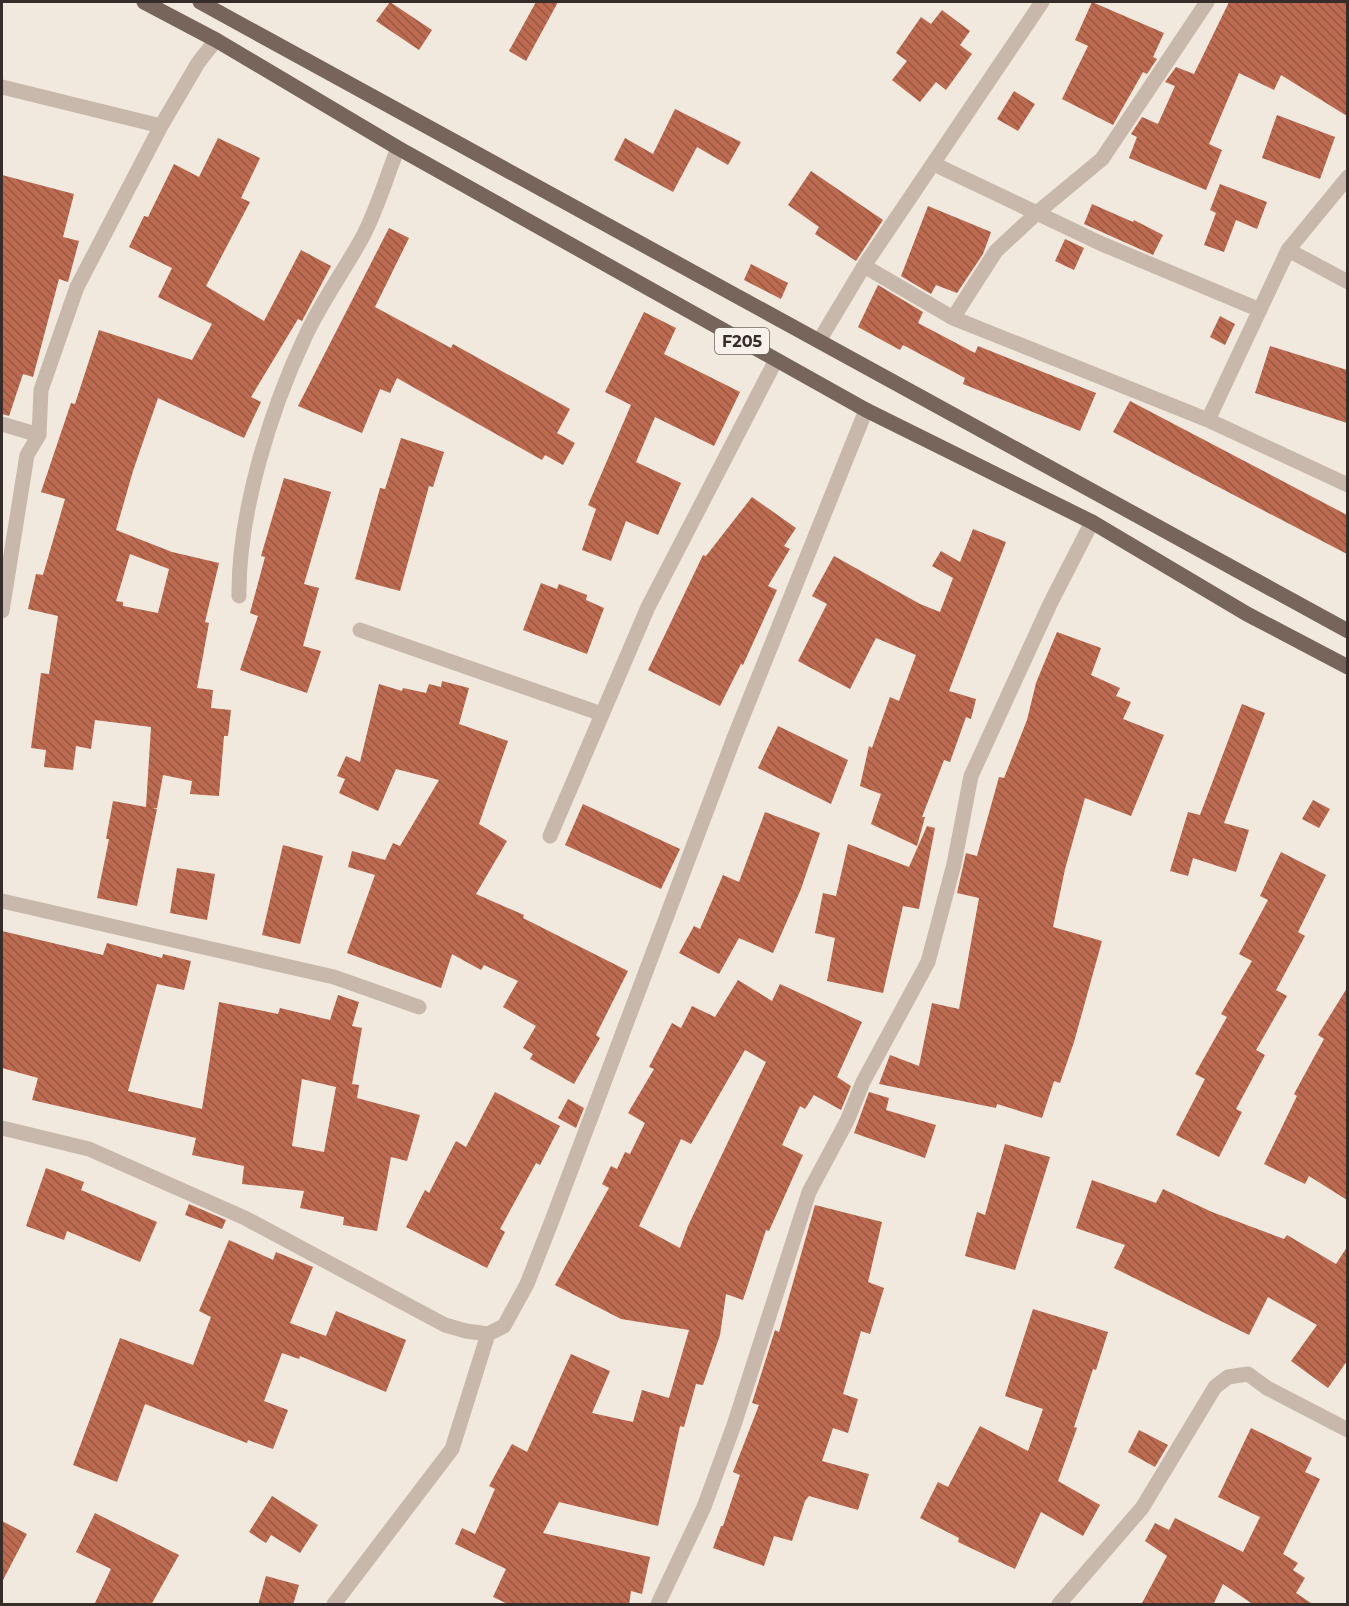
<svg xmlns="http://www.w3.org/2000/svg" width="1349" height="1606" viewBox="0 0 1349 1606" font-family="Montserrat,sans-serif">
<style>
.building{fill:url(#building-back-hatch);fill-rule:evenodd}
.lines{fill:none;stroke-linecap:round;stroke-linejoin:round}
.street{stroke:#c8b8ab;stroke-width:15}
.primary{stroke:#77655c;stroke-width:15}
.labels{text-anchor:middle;stroke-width:6;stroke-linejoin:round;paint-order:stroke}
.shield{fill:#f8f2ea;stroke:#706864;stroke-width:1.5}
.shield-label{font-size:16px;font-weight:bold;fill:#362d2a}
</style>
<defs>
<pattern id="building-back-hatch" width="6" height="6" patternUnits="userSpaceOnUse" patternTransform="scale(1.5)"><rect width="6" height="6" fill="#bc6a50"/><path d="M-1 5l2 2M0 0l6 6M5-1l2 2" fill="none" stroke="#9a5843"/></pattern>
</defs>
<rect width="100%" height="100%" fill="#f1e8de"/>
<path class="building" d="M390,2L432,30L419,50L376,21Z
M536,2H558L526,61L509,51Z
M1092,2L1164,33L1153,57L1157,59L1147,74L1143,72L1113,125L1062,99L1088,46L1075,40Z
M1229,2H1347V116L1281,75L1274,90L1239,73L1209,144L1222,150L1206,190L1129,158L1137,137L1131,134L1142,117L1158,124L1175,86L1165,82L1176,67L1194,74Z
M942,10L970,31L960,45L972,54L946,90L936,82L920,102L892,80L907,61L896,53L921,17L931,24Z
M1014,91L1035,104L1018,131L997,119Z
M675,109L741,142L728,165L697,147L673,192L614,160L625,138L653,154Z
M1277,115L1335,137L1320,179L1262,158Z
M218,138L260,158L241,198L250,202L206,286L264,321L301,250L331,266L302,321L298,319L251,397L261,402L244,438L158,398L133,471L116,530L172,552L219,563L205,622L209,623L197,688L213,690L211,708L231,710L228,736H224L219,796L190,794L192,781L163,775L157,808H152L157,809L137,906L97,898L109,839H106L113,801L146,807L151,727L95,720L91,749L76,746L73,770L44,767L46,750L31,748L41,673L49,674L58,616L28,609L36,574L43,575L65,499L41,492L71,403L75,404L99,330L192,360L212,324L158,297L172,268L129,247L144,216L148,217L174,164L199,177ZM130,554L169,569L158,613L123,606V602L116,601Z
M811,171L883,220L856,261L815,234L819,227L788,205Z
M2,175L74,194L63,237L79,241L68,282L59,279L33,377L23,374L9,416L2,414Z
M1220,184L1267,202L1257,229L1236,220L1224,252L1204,245L1216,213L1210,210Z
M1092,204L1133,222L1134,220L1163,235L1153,255L1084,224Z
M928,206L991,232L983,254L957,293L936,285L931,294L901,276Z
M389,228L409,238L375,307L451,348L453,344L570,409L557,433L575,443L563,465L545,455L542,460L397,378L390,393L380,389L362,433L298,406Z
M1065,239L1084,248L1074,270L1055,261Z
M751,264L788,283L781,299L744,280Z
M878,285L923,312L918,323L975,353L978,346L1096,393L1080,431L963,384L965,378L903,345L900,350L858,327Z
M644,312L676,328L664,354L740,392L714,446L655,417L636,462L681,483L658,535L626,521L611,561L582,550L596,509L588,505L631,405L605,392Z
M1220,316L1235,324L1225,345L1210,337Z
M1270,346L1347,370V423L1255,393Z
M1130,401L1347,515V554L1113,432Z
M401,438L444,452L433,487L429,486L400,591L355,579L380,488L385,489Z
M284,478L331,492L304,584L319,588L303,646L321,651L307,693L240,670L258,616L250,613L265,557L261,556Z
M752,497L796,528L784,546L790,549L768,586L777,590L743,665L741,664L720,706L648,670L703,555L706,556Z
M973,529L1006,542L949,691L976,699L971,719L966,717L950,762L944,760L922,817H925L917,846L871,824L881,794L860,786L869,746L872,748L890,697L899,701L916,655L876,638L850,689L798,661L827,604L812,596L834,556L920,604L940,612L953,578L932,566L941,551L960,562Z
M541,583L557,589L559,584L587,595L586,600L604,608L587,654L523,630Z
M1057,632L1101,648L1091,675L1120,688L1116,696L1131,702L1123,719L1164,735L1131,816L1085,798L1065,869L1053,927L1102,941L1074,1042L1060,1083L1054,1081L1042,1118L997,1104L996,1108L879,1084L890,1055L919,1066L932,1003L959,1009L979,898L957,893L966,853L977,856L999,777L1004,778L1027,720L1036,683Z
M442,681L469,688L459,724L508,741L479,824L507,841L476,894L524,915L523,918L628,971L596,1035L600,1038L574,1084L530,1059L533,1054L523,1048L536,1026L503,1007L518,981L484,965L481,970L452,954L441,988L347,953L375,875L348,867L352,851L385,860L393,843L400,846L439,780L396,769L378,811L339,793L345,779L337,776L346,756L360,762L379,684L402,691L403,688L426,693L429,684L441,687Z
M1242,704L1265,713L1224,823L1249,830L1236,872L1193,858L1188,876L1170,871L1188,812L1200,815Z
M778,726L848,760L831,804L758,768Z
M1313,800L1330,809L1319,828L1302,819Z
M583,804L680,849L661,889L565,845Z
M765,812L820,833L801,889L773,953L739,938L719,974L679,953L694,926L700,929L723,875L739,882Z
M927,826L935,828L919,909L903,906L883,993L827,981L835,938L815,933L823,893L836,896L848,844L909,867Z
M283,845L323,856L300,944L262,935Z
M1281,852L1326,875L1298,932L1305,936L1276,990L1287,996L1256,1050L1265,1055L1236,1109L1242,1112L1219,1157L1176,1135L1205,1079L1195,1074L1227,1017L1221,1014L1252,961L1239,954L1268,900L1260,896Z
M177,868L215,874L207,920L170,913Z
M2,931L103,955L107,943L162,958L163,954L191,961L184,990L157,984L128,1091L202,1109L219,1002L278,1014L280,1008L330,1020L338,995L359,1002L352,1026L362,1028L352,1084L359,1085L357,1098L420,1115L407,1161L391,1157L377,1231L343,1225L344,1217L300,1208L304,1191L242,1184L244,1166L192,1155L196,1138L32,1100L38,1078L2,1068ZM302,1079L336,1087L324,1152L292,1146Z
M738,980L772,1001L780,984L862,1022L837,1077L851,1086L841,1110L814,1095L805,1109L800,1106L782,1145L803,1155L769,1231L766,1230L743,1300L726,1294L720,1335L703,1385L696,1384L684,1427L680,1426L658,1526L559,1502L543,1533L650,1557L642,1594L631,1591L629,1605H510L493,1597L506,1569L455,1544L462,1528L475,1534L495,1489L489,1486L512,1444L527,1452L571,1354L610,1371L592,1413L633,1422L642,1390L669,1398L689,1330L621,1319L555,1285L609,1188L602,1184L611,1166L617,1169L625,1152L630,1154L645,1123L628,1113L654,1069L649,1067L672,1023L681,1028L692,1006L715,1017ZM745,1050L766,1062L688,1226L680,1248L639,1226L681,1139L691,1144Z
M1347,988V1200L1309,1176L1305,1184L1264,1164L1297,1096L1294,1094L1324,1039L1318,1035Z
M495,1092L560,1126L540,1165L536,1163L500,1229L505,1232L487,1268L406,1227L425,1190L429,1193L456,1141L466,1147Z
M869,1092L889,1098L886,1110L936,1125L925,1158L854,1133Z
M568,1099L584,1108L576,1128L558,1118Z
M1005,1144L1050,1157L1015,1270L965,1256L977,1212L985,1215Z
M46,1168L84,1182L81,1190L157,1222L140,1262L67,1231L64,1240L26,1226Z
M1092,1180L1156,1203L1163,1189L1212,1212L1284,1239L1287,1235L1336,1264L1347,1247V1361L1328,1388L1291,1361L1317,1325L1268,1297L1249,1335L1114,1268L1125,1245L1076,1228Z
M189,1204L226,1220L222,1229L185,1215Z
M815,1205L882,1222L868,1282L884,1288L870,1334L861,1331L843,1394L858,1399L848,1433L833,1428L822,1461L869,1474L858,1510L809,1496L805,1501L792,1541L774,1536L764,1566L713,1548L721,1526H723L740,1475L733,1472L759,1405L752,1403L775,1330L779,1332Z
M229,1240L273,1260L276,1252L313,1267L290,1323L326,1336L336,1311L406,1340L386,1392L300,1356L299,1359L282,1353L264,1401L288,1410L273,1449L248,1440L247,1443L145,1404L117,1482L73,1465L120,1338L193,1365L211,1317L199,1311Z
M1033,1309L1108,1332L1096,1370L1093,1369L1074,1427L1077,1428L1058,1481L1100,1505L1083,1536L1041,1512L1015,1569L958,1542L959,1538L920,1518L938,1482L948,1487L980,1426L1028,1451L1043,1409L1005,1396Z
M1251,1428L1312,1458L1305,1472L1320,1479L1283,1554L1298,1563L1293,1570L1305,1578L1296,1593L1314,1605H1254L1223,1584L1213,1605H1141L1167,1556L1145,1541L1155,1523L1169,1530L1175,1518L1243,1552L1260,1517L1218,1497Z
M1139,1430L1168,1445L1155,1467L1128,1452Z
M272,1496L318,1525L300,1553L271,1535L266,1543L249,1532Z
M95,1513L179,1555L151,1605H94L111,1569L76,1552Z
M2,1521L27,1534L2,1582Z
M266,1576L299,1585L293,1605H258Z"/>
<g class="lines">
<path class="street" d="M2,87L161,126
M938,166L1102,244L1260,310
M1288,250L1348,282
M864,266L1042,2
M953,318L996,251L1038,212L1102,159L1207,2
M819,341L864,266L953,318L1208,420L1348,485
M1208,420L1288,250L1348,177
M2,424L39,435
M239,596C238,514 270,411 305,337C321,302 344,271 362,238C377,210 386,178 398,148
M2,611L27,455L39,435L41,390L77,287L161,126L198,63L216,40
M360,630L602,714
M550,836L648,607L776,360
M2,901L334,977L419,1007
M2,1128L89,1149L245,1218L445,1325L466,1331L488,1334L504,1326L527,1284L551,1223L734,738L866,410
M334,1604L452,1449L488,1334
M658,1604L704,1507L734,1425L809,1192L847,1121L863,1082L928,962L954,864L971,776L1050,604L1092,522
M1059,1604L1142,1508L1215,1387L1228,1377L1248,1374L1267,1388L1348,1430"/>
<path class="primary" d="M144,2L216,40L398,148L866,410L1092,522L1247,614L1348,667
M200,2L1348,631"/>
</g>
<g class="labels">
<rect class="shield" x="715" y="328" width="54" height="26" rx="4.5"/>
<g class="shield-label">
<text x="742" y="347">F205</text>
</g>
</g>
<rect width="1349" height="1606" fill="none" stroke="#362d2a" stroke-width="6"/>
</svg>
